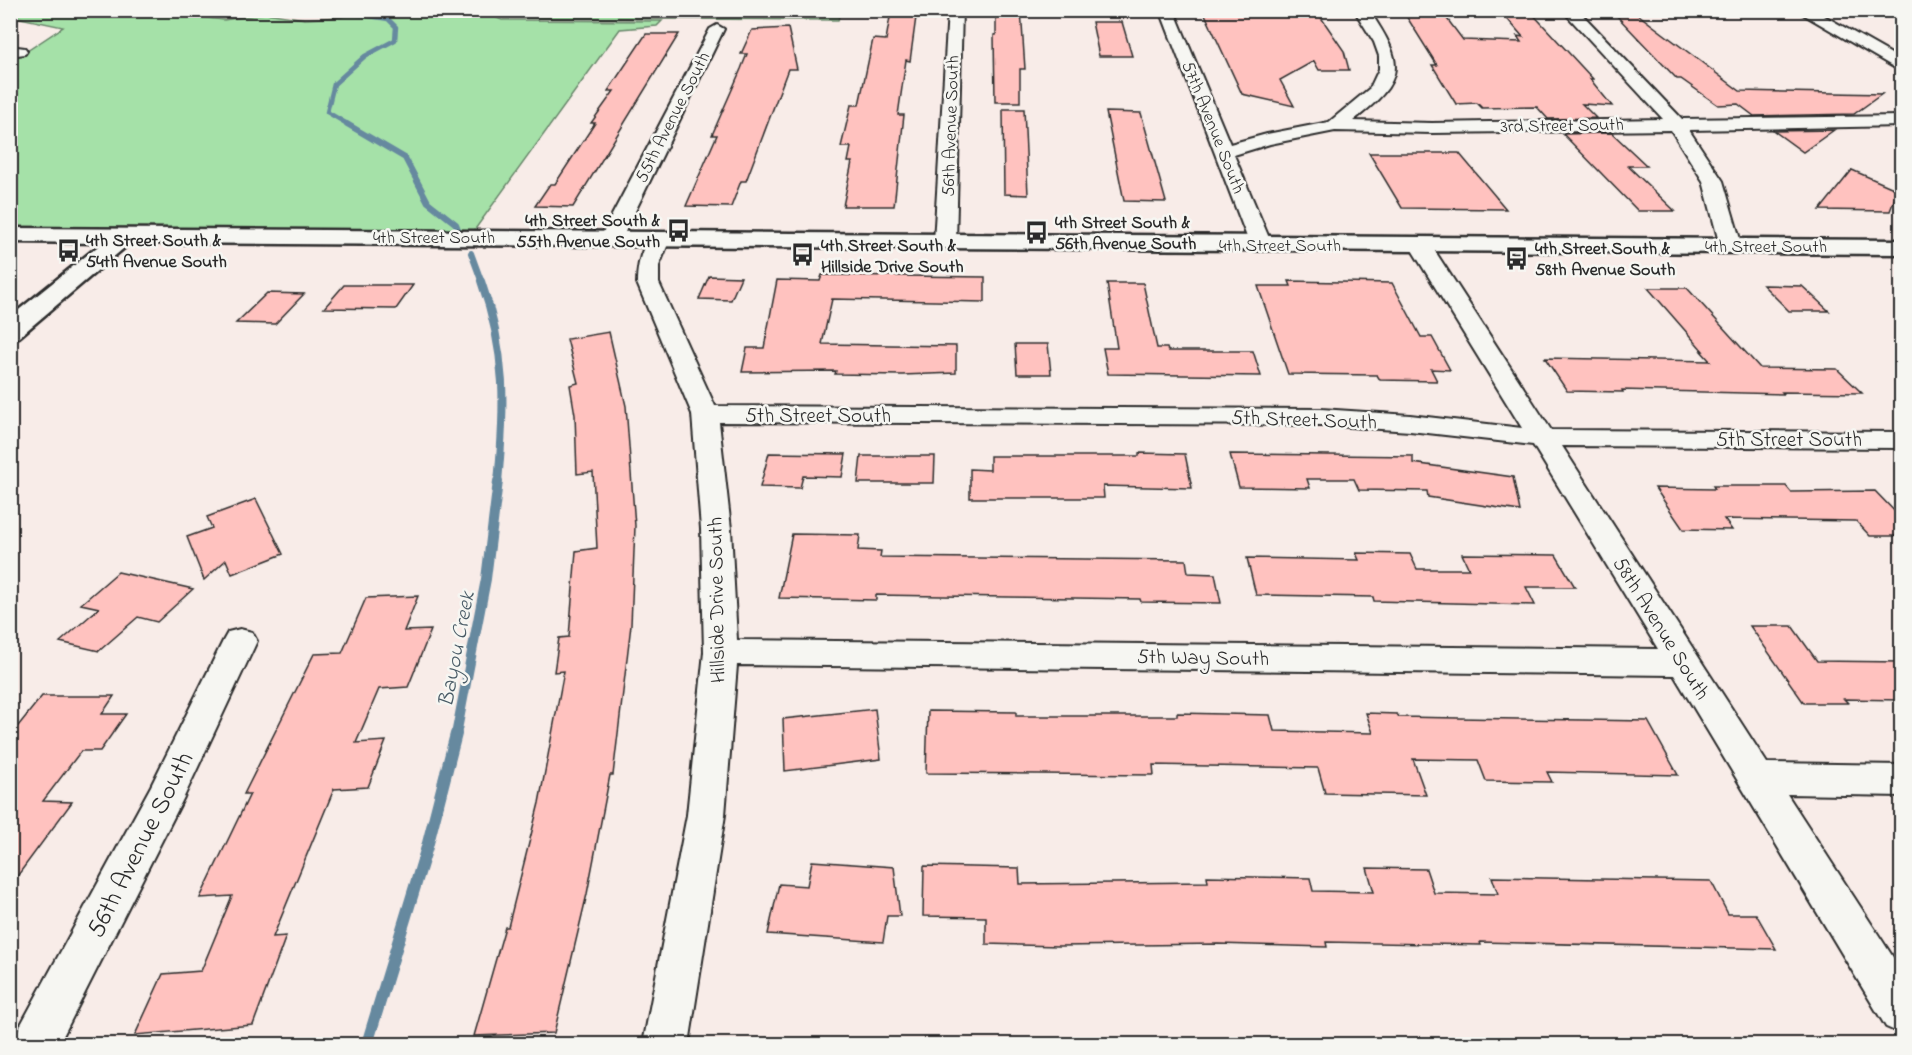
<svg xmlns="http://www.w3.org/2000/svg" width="1912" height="1055" viewBox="0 0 1912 1055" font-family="'Indie Flower',sans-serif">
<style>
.green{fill:#a5e1a8;stroke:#68866a;stroke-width:1.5}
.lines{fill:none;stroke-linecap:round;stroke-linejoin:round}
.stream-far4{stroke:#66899f;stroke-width:4.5}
.stream-far3{stroke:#66899f;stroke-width:6}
.stream-far2{stroke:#66899f;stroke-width:8}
.stream-far1{stroke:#66899f;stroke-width:10}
.stream{stroke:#66899f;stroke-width:12}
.building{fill:#ffc2bf;stroke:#2b2b2b;stroke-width:1.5}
.street-casing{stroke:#2b2b2b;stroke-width:4}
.secondary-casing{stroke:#2b2b2b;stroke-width:5}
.street{fill:#f6f6f2;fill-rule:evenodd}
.secondary{fill:#f6f6f2;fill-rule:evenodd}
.labels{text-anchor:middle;stroke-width:5;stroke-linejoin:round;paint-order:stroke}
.far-street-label{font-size:18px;fill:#2b2b2b;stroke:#f6f6f2}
.far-poi-label{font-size:18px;font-weight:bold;fill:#2b2b2b;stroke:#f6f6f2;text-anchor:start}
.street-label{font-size:21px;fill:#2b2b2b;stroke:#f6f6f2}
.water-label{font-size:22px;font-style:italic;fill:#485a65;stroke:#f6f6f2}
.near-street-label{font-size:26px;fill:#2b2b2b;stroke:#f6f6f2}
</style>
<rect width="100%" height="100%" fill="#f8ece8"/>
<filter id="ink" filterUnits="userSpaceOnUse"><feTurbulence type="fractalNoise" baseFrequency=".0167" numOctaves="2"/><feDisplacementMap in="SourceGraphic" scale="12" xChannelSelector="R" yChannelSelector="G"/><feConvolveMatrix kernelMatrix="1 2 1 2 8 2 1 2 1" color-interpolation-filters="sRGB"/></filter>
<g filter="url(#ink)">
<path class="green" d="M34,10H139L224,20L266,13L305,19L341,17L348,15L354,10H504L497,18L502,20L662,21L657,26L620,29L473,232L11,228V54L24,53L63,27L11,16Z
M511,11V10L841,11L838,20L504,18Z"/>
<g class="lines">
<path class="stream-far4" d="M345,12L388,19L396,27L395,40L365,56L334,84L327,112L349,125"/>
<path class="stream-far3" d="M347,124L405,158L428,202L456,224L458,229
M471,253L482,283"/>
<path class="stream-far2" d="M481,281C507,353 505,408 498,482"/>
<path class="stream-far1" d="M456,735L486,579L498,481"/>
<path class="stream" d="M367,1044L427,847L456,734"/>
</g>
<path class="building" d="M996,10H1021L1025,69H1020V102H995L994,35H996Z
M1507,10H1529L1593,79H1590L1612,106L1582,104L1596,118L1548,119L1537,107L1482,108L1477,103L1456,104L1432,65H1437L1403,11L1442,12L1463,40L1521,42L1517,36L1523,37L1503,14Z
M1616,10H1632L1740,91L1882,94L1854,114L1754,116L1738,104L1718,105L1681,79H1677L1614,13Z
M1204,12L1318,13L1344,51L1349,70H1319L1314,61L1280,80L1294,106L1242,94Z
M890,17H916L910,61L906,60L898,115H904L894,206H843L852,162H848L851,147H841L851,105H859L873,39L886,40Z
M1092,22H1122L1132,56H1099Z
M788,28L797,69H788L746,181H741L731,207L686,206L717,135H712L741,69L747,54H741L752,30Z
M646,34H679L573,207L535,206L550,184H555L595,123H591L614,91H608Z
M1003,109H1024L1028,195L1004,194Z
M1106,112L1141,113L1166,202L1124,201Z
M1834,130L1803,152L1774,131Z
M1612,133L1647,166H1628L1675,211H1638L1563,134Z
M1369,153H1459L1506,209L1402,208Z
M1852,170L1898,190L1890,211L1820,210Z
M822,275L985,277V302L832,299L822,344L956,346V373L902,375L835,374L836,371L742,372L747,348H764L777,280L820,281Z
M709,276L741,277L731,300L699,299Z
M1289,281L1392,283L1421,337H1432L1450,370L1431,369L1437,381L1380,380L1377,375L1288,374L1258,286H1291Z
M1107,283H1143L1157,348H1167L1168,351H1253L1261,376L1108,374L1103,348H1117Z
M344,285H413L396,309L324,308Z
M1763,285L1802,286L1829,311H1789Z
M1648,288H1687L1760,368L1837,369L1862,393L1782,392L1784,394L1622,390L1623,392L1567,391L1545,358L1710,361L1701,351H1703Z
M267,293L304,294L275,324L236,323Z
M609,332L626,406L635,526L631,625L613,775H610L587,894L554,1033L474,1036L505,927H508L539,803L564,671L554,672L559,638L569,637L576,551L597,548L593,472L577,474L575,415L570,385L578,383L567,339Z
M1015,344H1048L1051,374H1017Z
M769,453L846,454L842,477L803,476L800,488L760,487Z
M1139,453L1185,454L1192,488L1103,486L1104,498H970V469L990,470V456H1139Z
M1230,454L1413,456V463L1513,477L1520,511L1428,497L1427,491L1359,490L1354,479H1307L1310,488L1239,487Z
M861,456H935L934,483H858Z
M1713,486H1786L1791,492L1875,491L1902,519V536H1870L1856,521L1724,519L1732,530L1683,529L1655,488L1715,489Z
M256,499L283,554L232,574L226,560L204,580L187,537L212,528L207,517Z
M792,534L860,535L858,550L881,551L880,557L1186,560L1188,573L1215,574L1221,603L1141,602L1140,599L876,595V600L779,598Z
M1356,553L1410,554L1417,569H1469L1462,554L1556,555L1575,587H1526L1535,605L1374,601L1373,597L1256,595L1247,558L1359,560Z
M118,572L193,589L157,622L138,617L99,651L60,642L99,608L81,604Z
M418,596L404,631L431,630L408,687L379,689L356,743L386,741L368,787L334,789L273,937L286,936L253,1025L135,1035L163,974L201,971L232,896L200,898L250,794H244L314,654L342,653L366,598Z
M1750,626H1792L1817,661L1902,662V700L1844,699L1848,703H1804Z
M42,696H114L102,714H126L100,751H81L43,801L72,802L10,886V736Z
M875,709L881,759L785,771L783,719Z
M928,711L1016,712V716H1177V713L1270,715L1274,731L1373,733L1366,713L1397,714L1399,717L1648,721L1678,775L1547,772L1552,782L1486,781L1478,760L1413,759L1426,795L1325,793L1318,768L1153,765L1154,775L926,773Z
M812,861L894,867L900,916H887L883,942L768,934L779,884L807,886Z
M924,866L1019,868L1020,884L1208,882L1207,876L1310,878L1313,891L1374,892L1367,868L1426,869L1434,893L1498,894L1492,877L1711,881L1728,914H1756L1776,949L1480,942L1481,945L1326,942L1327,947L1218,944L1059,946L986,944V917L923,916Z"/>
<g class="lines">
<defs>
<path id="street" d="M948,10H962L956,242L953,247L945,248L937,247L934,242Z
M1160,10H1174L1230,144L1267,134L1329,122L1370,88L1379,69V56L1374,42L1354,10H1369C1405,64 1407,79 1353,121L1432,123L1663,119L1562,10H1578L1682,119L1902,116V126L1689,130L1723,181L1742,246L1739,251L1731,252L1723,251L1720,246L1703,181L1671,130L1432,133L1335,131L1270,144L1234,155L1272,245L1269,250L1261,251L1253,250L1250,245Z
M1796,10H1814L1902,60V72Z
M717,25L724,29L622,238L619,243L611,244L603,243L600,238L710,29Z
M10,46L25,48L27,51L25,54L10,56Z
M659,233L667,234L670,239L659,266V283L715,406L1321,409L1410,415L1522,428L1409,245L1412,240L1420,239L1428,240L1431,245L1551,430L1902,432V448L1562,446L1767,763L1902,765V796L1787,794L1902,971V1034L1886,1027L1674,675L737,665L725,815L689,1044H643L687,815L704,652L701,529L692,414L637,283C637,266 641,249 651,234ZM719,422L1321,425L1410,431L1533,445L1658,649L737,640L731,529Z
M240,629L252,632L257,641L184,797L59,1044H12L19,1028L151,786L223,641L228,632Z"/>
<path id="secondary" d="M10,228L1902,240V254L130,243L19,337L10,339V317L102,243L10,242Z"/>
</defs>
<use href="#street" class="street-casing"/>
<use href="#secondary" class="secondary-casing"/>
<use href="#street" class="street"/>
<use href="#secondary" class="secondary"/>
</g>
</g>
<defs>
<symbol id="bus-bare" viewBox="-9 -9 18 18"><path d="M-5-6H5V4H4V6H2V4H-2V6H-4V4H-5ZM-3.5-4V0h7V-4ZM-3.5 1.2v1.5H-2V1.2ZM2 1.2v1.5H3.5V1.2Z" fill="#2b2b2b" stroke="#f6f6f2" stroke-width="2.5" paint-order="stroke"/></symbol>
</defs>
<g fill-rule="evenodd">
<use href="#bus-bare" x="662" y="214" width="33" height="33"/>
<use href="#bus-bare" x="1020" y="216" width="33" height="33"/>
<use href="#bus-bare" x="52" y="234" width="33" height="33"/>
<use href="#bus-bare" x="786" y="238" width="33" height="33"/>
<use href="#bus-bare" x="1500" y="242" width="33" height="33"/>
</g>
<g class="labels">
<g class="far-street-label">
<text transform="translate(672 117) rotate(-63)" y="6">55th Avenue South</text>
<text transform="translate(1562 125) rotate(-1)" y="6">3rd Street South</text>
<text transform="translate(950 126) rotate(-88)" y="6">56th Avenue South</text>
<text transform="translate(1214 127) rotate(68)" y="6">57th Avenue South</text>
<text x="434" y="243">4th Street South</text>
<text x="1280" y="251">4th Street South</text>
<text x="1766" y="252">4th Street South</text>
</g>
<g class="far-poi-label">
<text x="660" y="226" text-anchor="end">4th Street South &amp;<tspan x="660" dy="21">55th Avenue South</tspan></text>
<text x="1055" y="228">4th Street South &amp;<tspan x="1055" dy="21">56th Avenue South</tspan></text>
<text x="86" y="246">4th Street South &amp;<tspan x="86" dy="21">54th Avenue South</tspan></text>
<text x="821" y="251">4th Street South &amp;<tspan x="821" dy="21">Hillside Drive South</tspan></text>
<text x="1535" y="254">4th Street South &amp;<tspan x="1535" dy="21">58th Avenue South</tspan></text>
</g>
<g class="street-label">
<text x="818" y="422">5th Street South</text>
<text transform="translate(1304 419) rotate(2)" y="7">5th Street South</text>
<text x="1789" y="446">5th Street South</text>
<text transform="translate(716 600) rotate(-91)" y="7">Hillside Drive South</text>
<text transform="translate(1662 628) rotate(58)" y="7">58th Avenue South</text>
<text transform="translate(1203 657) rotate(1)" y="7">5th Way South</text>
</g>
<g class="water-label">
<text transform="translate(455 649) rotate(-79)" y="8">Bayou Creek</text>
</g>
<g class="near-street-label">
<text transform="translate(139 844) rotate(-63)" y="9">56th Avenue South</text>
</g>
</g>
<rect width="1912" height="1055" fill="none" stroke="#f6f6f2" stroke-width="36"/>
<rect x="18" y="18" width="1876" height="1019" fill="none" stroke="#2b2b2b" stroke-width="2" filter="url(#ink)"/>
</svg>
